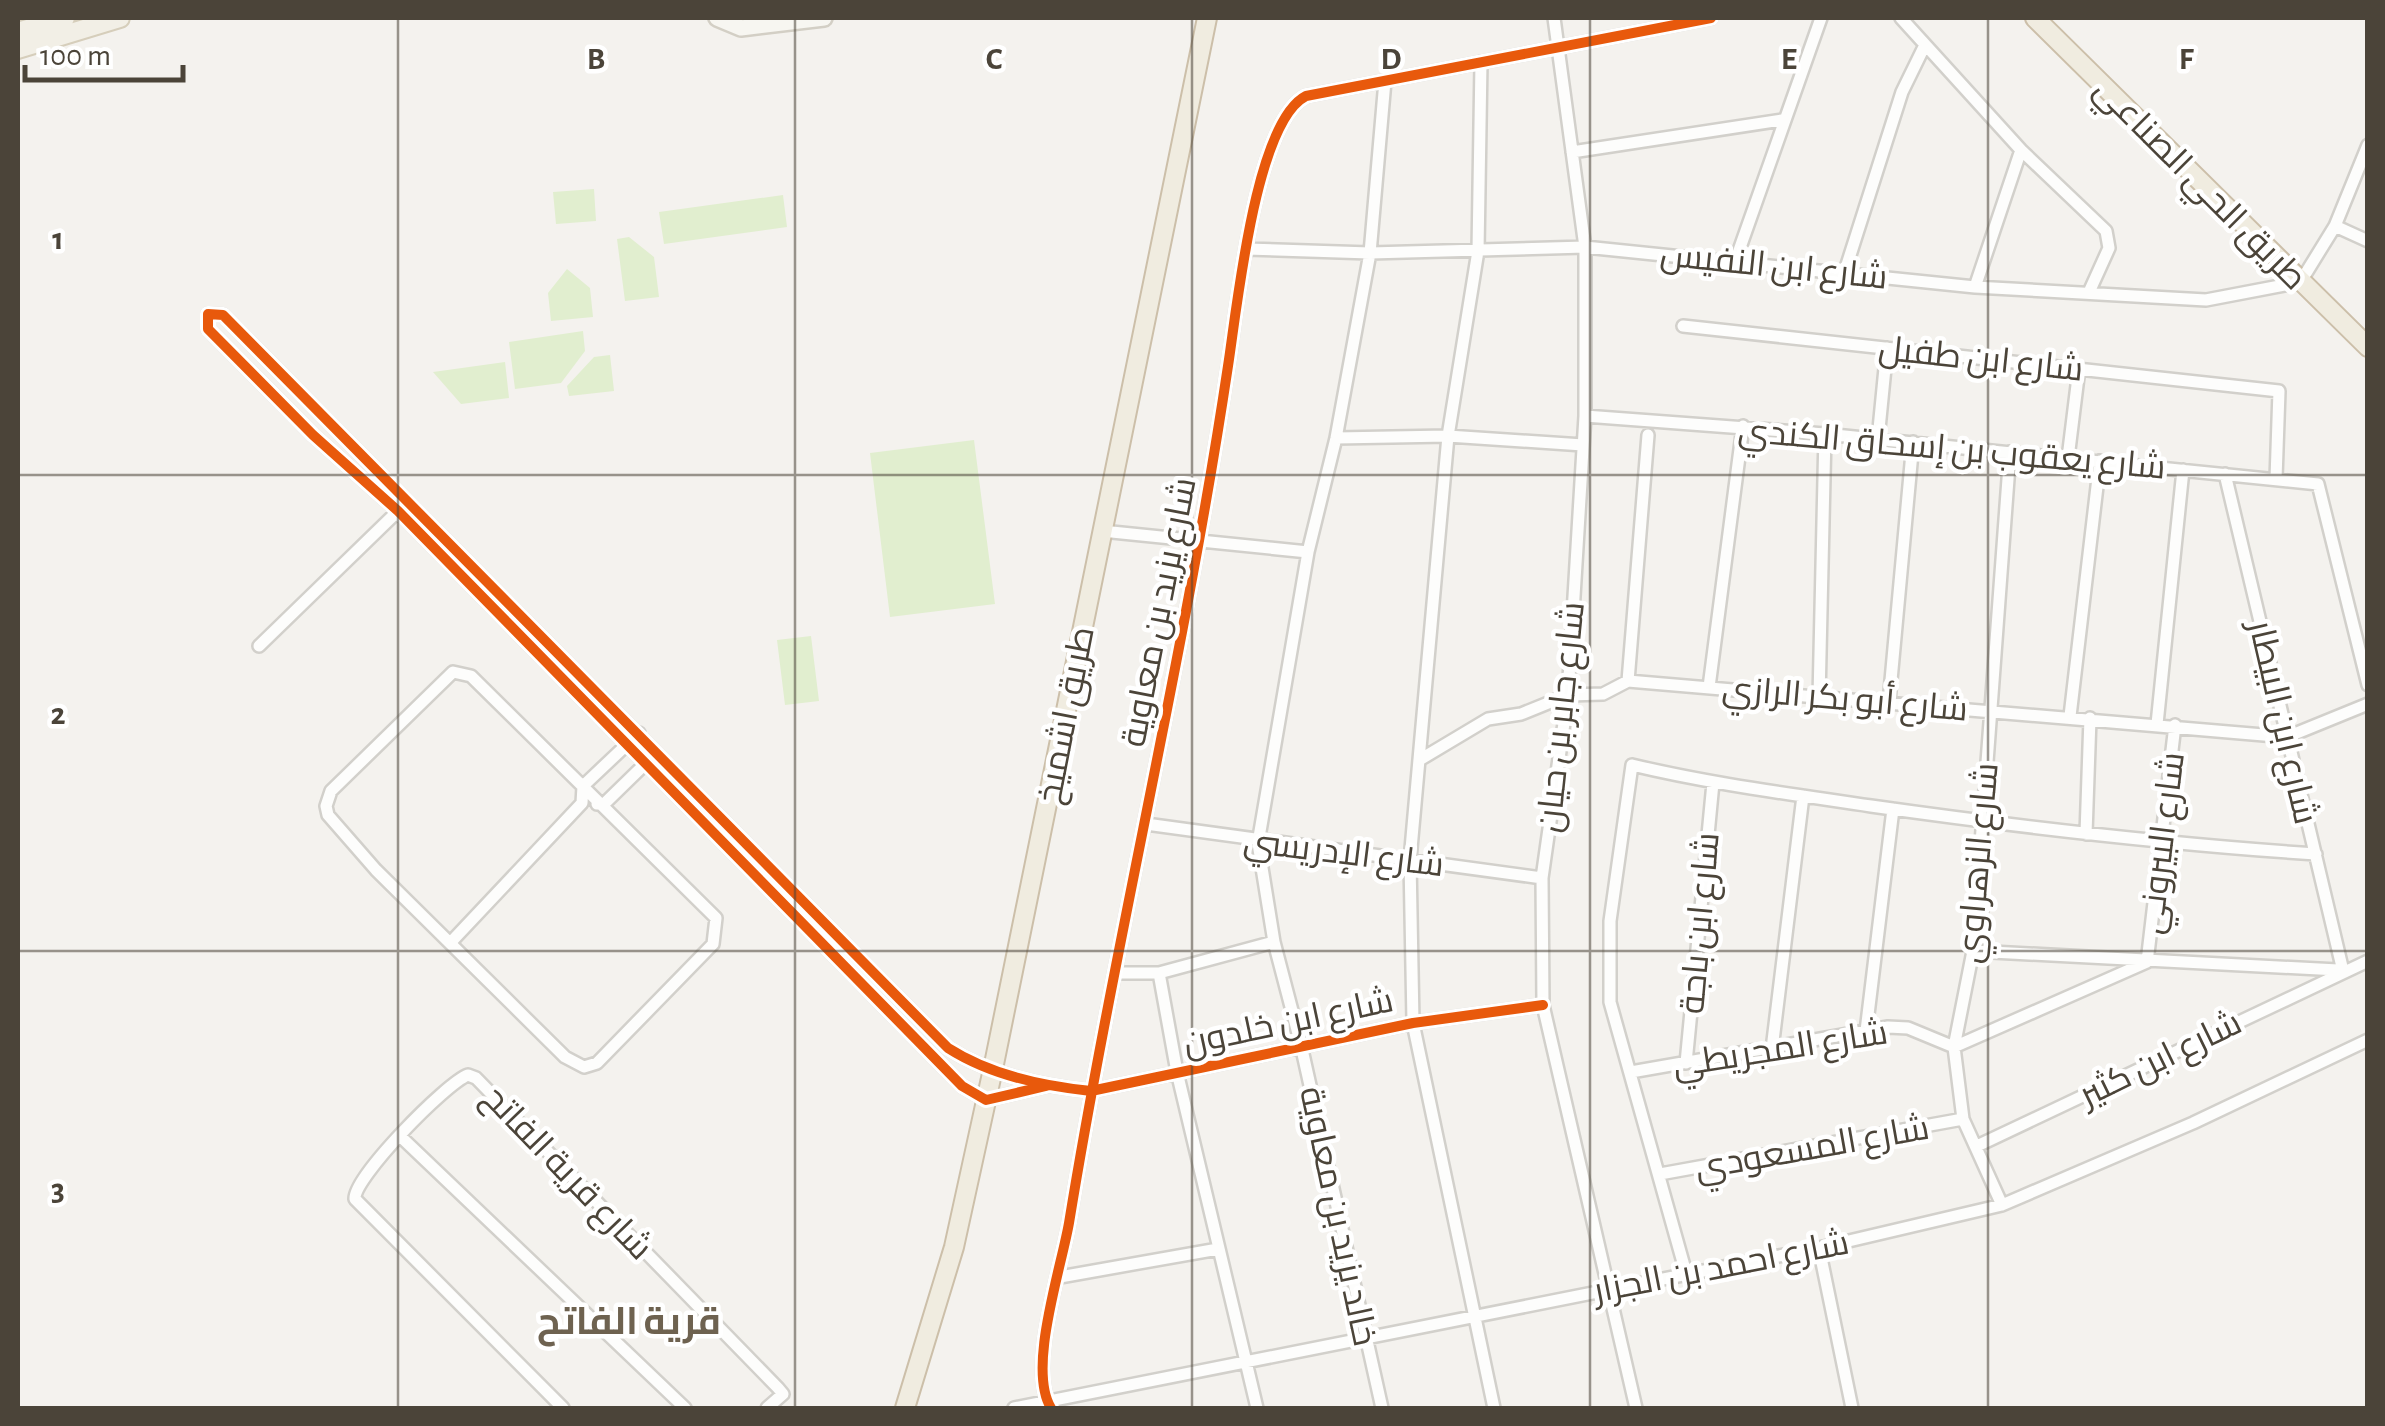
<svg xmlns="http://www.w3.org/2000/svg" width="2385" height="1426" viewBox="0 0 2385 1426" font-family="'Alegreya Sans',Cairo,sans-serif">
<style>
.green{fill:#e1eecf}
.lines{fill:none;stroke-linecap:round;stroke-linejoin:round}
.minor-casing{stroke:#d2d0cb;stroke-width:16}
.secondary-casing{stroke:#d3cfc5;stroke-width:20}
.primary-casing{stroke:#d6cebb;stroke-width:22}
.trunk-casing{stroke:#ccbfa9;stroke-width:22}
.minor{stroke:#fdfdfc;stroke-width:11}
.secondary{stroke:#f7f6f1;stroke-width:15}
.primary{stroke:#f2efe6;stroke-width:18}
.trunk{stroke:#f0ece0;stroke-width:18}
.cycleway-casing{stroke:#fff;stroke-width:16}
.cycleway{stroke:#e8590c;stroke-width:10}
.grid{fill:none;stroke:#4b4439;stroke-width:2.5;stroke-opacity:0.55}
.labels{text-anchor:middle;stroke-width:9;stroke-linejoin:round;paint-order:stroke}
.street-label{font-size:35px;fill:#4b4439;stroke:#fff}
.neighbourhood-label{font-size:38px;font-weight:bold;fill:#6e6250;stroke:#fff}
.grid-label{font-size:32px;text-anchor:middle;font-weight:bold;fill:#4b4439;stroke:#fff;stroke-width:9;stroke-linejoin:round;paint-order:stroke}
</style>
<rect width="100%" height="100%" fill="#f4f2ee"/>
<path class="green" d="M594,189L596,221L556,224L553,192Z
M783,195L787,227L664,244L659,212Z
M629,237L654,257L659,297L625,301L617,239Z
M567,269L590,288L593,317L551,321L548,293Z
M583,331L585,351L561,383L515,389L509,342Z
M610,355L614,391L569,396L567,386L594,357Z
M505,362L509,398L461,404L433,372Z
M974,440L995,604L890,617L870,453Z
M811,636L819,701L785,705L777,640Z"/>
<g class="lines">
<defs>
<path id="minor" d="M1554,18L1585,247V416L1568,695L1542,878L1543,1005L1636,1408
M1901,18L2021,150L2106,231L2109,248L2090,290
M1481,62L1478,251L1448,436L1410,860L1413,1023L1494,1408
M1572,152L1782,120
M2335,226L2368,241
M1246,249L1370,253L1585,247L1975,287L2206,300L2300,282
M1736,259L1821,18
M1845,271L1902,92L1925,45
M2306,273L2335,226L2368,145
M1975,287L2021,150
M1683,326L2279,391L2276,479
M1585,416L1825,434L2318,484L2368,685
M1336,438L1448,436L1583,445
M1878,439L1887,348
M2068,458L2079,369
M2225,474L2343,971
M1102,531L1308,552
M259,646L400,509
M453,672L471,676L716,918L713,944L597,1063L584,1067L565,1057L376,870L328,815L326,806L331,791Z
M1628,681L1648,435
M1709,687L1743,426
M1819,698L1825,434
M1889,702L1913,442
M2070,716L2100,461
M2157,724L2183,470
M1421,759L1488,719L1521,714L1568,695L1603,694L1628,681L2287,737L2368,704
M597,804H604L646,763
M1146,824L1542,878
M2086,834L2090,718
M452,941L582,803L583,786L639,733
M1973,951L2338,970
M1116,973H1159L1274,942
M1159,973L1177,1072L1257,1408
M1866,1031L1893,809
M1772,1049L1803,796
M1686,1063L1713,783
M1631,1072L1888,1027L1908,1028L1954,1047L2147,962L2175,725
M1046,1086L986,1100L962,1086L398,511L313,435L208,329V314L223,315L948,1048C990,1075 1041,1086 1091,1091L1413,1023L1543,1005
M400,1136L685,1408
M1977,1146L2368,961
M1660,1174L1963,1119
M2002,1205L1963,1119L1954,1047L1973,951L2010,452
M1819,1248L1852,1408
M1686,1273L1610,1002V921L1632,765C1711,784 1791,794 1871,806C2019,827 2166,844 2316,854
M1060,1277L1218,1249
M563,1408L355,1199C353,1178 446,1083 468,1075L476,1078L778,1388L783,1394L767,1408
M1014,1408L1819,1248L2002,1205L2193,1123L2368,1040
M1051,1408C1027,1369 1061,1269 1069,1223C1116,936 1185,654 1228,366C1237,309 1255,122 1306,96L1711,18
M1382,1408L1301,1045L1274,942L1258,843L1308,552L1336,438L1370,253L1385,81"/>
<path id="secondary" d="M717,18L741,28L824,18"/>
<path id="primary" d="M18,32L65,18
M18,49L120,18"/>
<path id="trunk" d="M2035,18L2368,347
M905,1408L954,1247L993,1069L1207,18"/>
</defs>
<use href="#minor" class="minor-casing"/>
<use href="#secondary" class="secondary-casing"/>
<use href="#primary" class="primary-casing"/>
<use href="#trunk" class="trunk-casing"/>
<use href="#minor" class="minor"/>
<use href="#secondary" class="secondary"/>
<use href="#primary" class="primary"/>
<use href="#trunk" class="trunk"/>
<defs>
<path id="cycleway" d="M1046,1086L986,1100L962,1086L398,511L313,435L208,329V314L223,315L948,1048C990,1075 1041,1086 1091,1091L1413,1023L1543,1005
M1051,1408C1027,1369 1061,1269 1069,1223C1116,936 1185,654 1228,366C1237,309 1255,122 1306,96L1711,18"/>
</defs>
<use href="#cycleway" class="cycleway-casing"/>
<use href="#cycleway" class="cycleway"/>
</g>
<path class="grid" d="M398,18V1408M795,18V1408M1192,18V1408M1590,18V1408M1988,18V1408M18,475H2368M18,951H2368"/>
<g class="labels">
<g class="street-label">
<text transform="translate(2201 183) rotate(45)" y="12">طريق الحي الصناعي</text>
<text transform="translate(1774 265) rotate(6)" y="12">شارع ابن النفيس</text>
<text transform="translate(1981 358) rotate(6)" y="12">شارع ابن طفيل</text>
<text transform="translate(1952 448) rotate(5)" y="12">شارع يعقوب بن إسحاق الكندي</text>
<text transform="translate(1158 612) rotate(-79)" y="12">شارع يزيد بن معاوية</text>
<text transform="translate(1845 698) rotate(5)" y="12">شارع أبو بكر الرازي</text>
<text transform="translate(1065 715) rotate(-79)" y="12">طريق اشميخ</text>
<text transform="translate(1560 717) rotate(-84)" y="12">شارع جابر بن حيان</text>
<text transform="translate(2284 722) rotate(77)" y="12">شارع ابن البيطار</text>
<text transform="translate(2161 843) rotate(-83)" y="12">شارع البيروني</text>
<text transform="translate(1344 852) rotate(7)" y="12">شارع الإدريسي</text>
<text transform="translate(1977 863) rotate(-85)" y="12">شارع الزهراوي</text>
<text transform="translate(1699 923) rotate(-85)" y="12">شارع ابن باجة</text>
<text transform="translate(1288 1021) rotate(-12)" y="12">شارع ابن خلدون</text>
<text transform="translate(1780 1048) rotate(-9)" y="12">شارع المجريطي</text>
<text transform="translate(2160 1058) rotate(-26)" y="12">شارع ابن كثير</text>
<text transform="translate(1812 1147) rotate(-10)" y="12">شارع المسعودي</text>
<text transform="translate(568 1172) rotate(46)" y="12">شارع قرية الفاتح</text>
<text transform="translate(1339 1216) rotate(78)" y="12">خالد يزيد بن معاوية</text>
<text transform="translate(1721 1266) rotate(-11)" y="12">شارع احمد بن الجزار</text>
</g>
<g class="neighbourhood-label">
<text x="629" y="1334">قرية الفاتح</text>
</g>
</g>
<g class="grid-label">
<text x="596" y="69">B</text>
<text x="994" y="69">C</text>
<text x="1391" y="69">D</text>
<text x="1789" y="69">E</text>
<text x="2186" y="69">F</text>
<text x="58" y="249">1</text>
<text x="58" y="724">2</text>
<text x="58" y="1200">3</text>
</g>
<rect width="2385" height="1426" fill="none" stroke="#4b4439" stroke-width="40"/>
<path d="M25 65v15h158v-15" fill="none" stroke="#4b4439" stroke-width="5"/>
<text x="40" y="65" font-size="30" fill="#4b4439" stroke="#ffffff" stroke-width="8" paint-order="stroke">100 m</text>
</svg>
